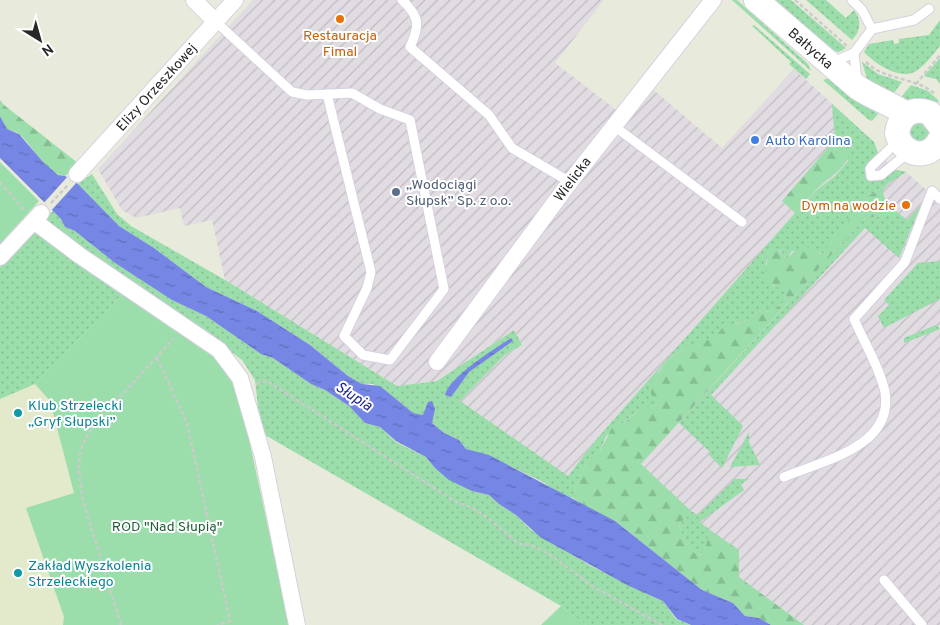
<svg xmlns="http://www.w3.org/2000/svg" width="940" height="625" viewBox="0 0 940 625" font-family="Overpass,sans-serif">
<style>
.industrial{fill:url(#industrial-furrows)}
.education{fill:#e2eacb}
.grass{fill:url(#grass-dots)}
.forest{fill:url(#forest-firs)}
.park{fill:#9bddab}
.water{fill:url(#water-ripples)}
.pier{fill:#e8eadb}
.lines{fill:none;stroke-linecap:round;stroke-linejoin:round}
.service-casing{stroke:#d7d0e0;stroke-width:11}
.minor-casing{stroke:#d7d0e0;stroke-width:18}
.secondary-casing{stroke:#d7d0e0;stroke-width:26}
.path{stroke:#cbcbcb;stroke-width:2.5;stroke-dasharray:4 2.5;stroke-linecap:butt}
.service{stroke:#fff;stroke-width:9}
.minor{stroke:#fff;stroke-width:16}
.secondary{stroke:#fff;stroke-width:24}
.food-dot{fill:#e8710a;stroke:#fff;stroke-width:2}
.shop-dot{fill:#3f7fe0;stroke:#fff;stroke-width:2}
.service-dot{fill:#5c6f8a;stroke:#fff;stroke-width:2}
.culture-dot{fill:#0f9aa8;stroke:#fff;stroke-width:2}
.labels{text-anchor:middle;stroke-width:4;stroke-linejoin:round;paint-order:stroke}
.food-label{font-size:14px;fill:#c56008;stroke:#fff}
.street-label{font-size:14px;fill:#282828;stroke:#fff}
.shop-label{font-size:14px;fill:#366cbe;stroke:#fff;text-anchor:start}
.service-label{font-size:14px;fill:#4e5e75;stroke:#fff;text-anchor:start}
.culture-label{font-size:14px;fill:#0d838f;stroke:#fff;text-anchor:start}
.park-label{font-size:14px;fill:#1f5f37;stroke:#fff}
.water-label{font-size:15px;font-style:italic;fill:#17208e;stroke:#fff}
</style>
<defs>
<pattern id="industrial-furrows" width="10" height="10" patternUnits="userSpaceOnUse" patternTransform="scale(1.25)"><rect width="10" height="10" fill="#e1dbe2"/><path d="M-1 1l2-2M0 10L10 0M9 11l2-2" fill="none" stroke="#c1bcc2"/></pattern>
<pattern id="grass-dots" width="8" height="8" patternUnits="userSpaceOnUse" patternTransform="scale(1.25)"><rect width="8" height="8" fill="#9bddab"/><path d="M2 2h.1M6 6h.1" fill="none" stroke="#86be93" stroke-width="1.8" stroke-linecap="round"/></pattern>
<pattern id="forest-firs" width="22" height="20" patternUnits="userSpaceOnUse" patternTransform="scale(1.25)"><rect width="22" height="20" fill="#9bddab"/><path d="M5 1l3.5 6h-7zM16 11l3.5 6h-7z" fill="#86be93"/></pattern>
<pattern id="water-ripples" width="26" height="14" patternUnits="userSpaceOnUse" patternTransform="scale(1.25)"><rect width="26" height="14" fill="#7586e5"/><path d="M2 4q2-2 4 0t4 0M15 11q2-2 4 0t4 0" fill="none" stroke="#606eba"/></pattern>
</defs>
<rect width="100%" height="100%" fill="#e8eadb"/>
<path class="industrial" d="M253,0H604L555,63L619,112L650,87L722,148L794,69L874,142L878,153L893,169L906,172L940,202V625H804L742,580L596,441L568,477L459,401L505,355L522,345L514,330L437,381L397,386L225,280L212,220L184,226L180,208L136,218L122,210L98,169Z"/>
<path class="education" d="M35,384L50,401L74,493L27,508L64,617L63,625H0V399Z"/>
<path class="grass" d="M732,0H737L808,64L811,71Z
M775,0H791L846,48L839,52L831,50Z
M806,0H826L846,18L854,10C862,20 861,31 852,40Z
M940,20V46C933,54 927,63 919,69C903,83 875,64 864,52L869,44L893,40L894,44L899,43V39L929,35Z
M754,25L810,74L806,79L789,64L791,62L752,26Z
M940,58V84L936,79L924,76Z
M862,62L878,74L902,82L891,97L867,79Z
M829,78L878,114L872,121L869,120L823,80Z
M911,85L928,91L939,101L934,104L898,101Z
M832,104L874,142L878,153L870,161L865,173L871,181H878L893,169L906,172L858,203L846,224L836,233L824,253L792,251L787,259L780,250L768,254L766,264L772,285L783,288L786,292L785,301L772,311L756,312L746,321L736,323L711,341L708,340L685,348L669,359L658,372V405L640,409L606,436L600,451L592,456L585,465L576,485L573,498L565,497L543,482L508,465L466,449L459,440L444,433L423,415L413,413L373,384H362L348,376L310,345L257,311L206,287L154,248L119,226L78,184L92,174L117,214L131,226L225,280L397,386L437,381L514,330L522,345L505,355L460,401L568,476L595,441L795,213L818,189L835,176L848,161L844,145L835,139Z
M910 132a10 10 0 1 1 20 0a10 10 0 1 1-20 0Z
M921,205L899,258L865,228L711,395L743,426L722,468L709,455L710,452L679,423L864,219L897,212L907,220Z
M53,211L61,219L65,227L75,231L115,263L172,300L206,316L261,354L273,358L311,384L325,390L349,406L365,423L380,427L396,442L426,457L435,468L472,491L489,495L499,504L516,515L531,530L591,566L663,601L676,619L691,625H586L561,606L265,435L258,407L255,380L242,360L216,340L40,223Z
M32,231L125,292L35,384L0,399V267Z
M940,261V299L884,328L878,316L889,305L884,300L918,263Z
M936,325L940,329L904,343V338Z
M749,432V442L760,465L730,467Z
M732,479H749L741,484L744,490L700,522L710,530L706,546L701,555C687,550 683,538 679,525L691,511L698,515L733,481Z"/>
<path class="forest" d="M0,100L4,105L79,164L65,176C44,174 34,146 18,133C15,131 11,131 7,129L0,116Z
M833,132L839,144L848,148L850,154C843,171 829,177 817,189C810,197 803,205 795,213L782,201L833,142Z
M890,183L883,190C883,200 889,206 897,212L864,219L641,464L691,511L679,525C683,538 687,550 701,555L706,546L710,530L739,550V577L804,625H771L759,618L745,616L733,603L702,590L615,521L590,510L573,498L576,485L585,465L592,455L600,451L612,428L626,421L640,409L658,405L651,394V383L667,361L685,348L704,340H713L723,327L746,321L756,312L772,311L785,301L786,292L768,282L765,276L769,250L777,248L787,259C799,245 805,243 821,254L824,253L836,233L846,224L857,203Z"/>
<path class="park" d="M0,162L39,201L0,244Z
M125,292L218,358L233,376L241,402L289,625H63L64,617L26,508L74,493L50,401L35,384Z
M561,606L586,625H541Z"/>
<path class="water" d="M0,116L7,129L19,134L43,162L58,175L65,176L78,184L119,226L154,248L206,287L257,311L310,345L348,376L362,384L380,386L413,413L423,415L428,402L432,401L435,409L432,423L444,433L459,440L466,449L489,455L615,521L702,590L733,603L745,616L759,618L771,625H691L677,619L663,601L627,585L540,537L516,515L499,504L489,495L472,491L449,480L435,468L426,457L396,441L380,427L365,423L349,406L325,390L311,384L273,358L261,354L206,316L172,300L115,263L75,231L65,227L61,219L0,158Z
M511,338L513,341L469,372L451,397L445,395C449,377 494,349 511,338Z"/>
<path class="pier" d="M69,175L78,181L50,212L42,205Z"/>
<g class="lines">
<defs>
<path id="service" d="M402,0C420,17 420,25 410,47L489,115L512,148L570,182
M852,0L862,10L872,29
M216,22L292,92L307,95L352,93L380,109L410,120L444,289L390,360L363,355L344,336L367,288L371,272L327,94
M854,53L857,82
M831,63L854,53L872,29L914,20L929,9
M614,126L742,222
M899,140L872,166L870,169L871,176L881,175L909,152
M784,477C822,461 894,447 885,392C880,368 864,342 854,319L905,262L932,191L940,199
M884,580L922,625"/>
<path id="minor" d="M194,0L216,22
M77,174L235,0
M34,221L79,255L219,350L240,378L263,457L297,625
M0,257L41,213
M437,362L570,182L713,0"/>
<path id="secondary" d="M756,0L857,87C873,98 890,103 906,114
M940,126L930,113C913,107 900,114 897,133C902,156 929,162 940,139"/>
</defs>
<use href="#service" class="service-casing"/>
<use href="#minor" class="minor-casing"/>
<use href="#secondary" class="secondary-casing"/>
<path class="path" d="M795,0L847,46
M866,62C885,81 916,77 935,94
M916,84L940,55
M0,182L25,211
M51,203L68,185
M157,358L187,423L230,621L217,625
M256,384L267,381L456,502L473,508L488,518L519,544L531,545L551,555L592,586L662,625
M121,625L82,497L79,470L80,452L86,437L97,422L174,338"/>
<use href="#service" class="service"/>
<use href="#minor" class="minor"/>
<use href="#secondary" class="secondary"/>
</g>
<g class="food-dot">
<circle cx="340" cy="19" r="5"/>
<circle cx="906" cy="205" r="5"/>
</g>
<circle class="shop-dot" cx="755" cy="140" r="5"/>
<circle class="service-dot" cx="396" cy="192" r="5"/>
<g class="culture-dot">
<circle cx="18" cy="413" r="5"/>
<circle cx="18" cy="573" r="5"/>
</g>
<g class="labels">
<g class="food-label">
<text x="340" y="40">Restauracja<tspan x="340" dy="16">Fimal</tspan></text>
<text x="896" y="210" text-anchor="end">Dym na wodzie</text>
</g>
<g class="street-label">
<text transform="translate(811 48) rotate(41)" y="5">Bałtycka</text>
<text transform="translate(156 87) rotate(-48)" y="5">Elizy Orzeszkowej</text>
<text transform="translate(572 179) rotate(-53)" y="5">Wielicka</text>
</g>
<g class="shop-label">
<text x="765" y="145">Auto Karolina</text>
</g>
<g class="service-label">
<text x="406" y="189">„Wodociągi<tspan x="406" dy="16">Słupsk” Sp. z o.o.</tspan></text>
</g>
<g class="culture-label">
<text x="28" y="410">Klub Strzelecki<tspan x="28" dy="16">„Gryf Słupski”</tspan></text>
<text x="28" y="570">Zakład Wyszkolenia<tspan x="28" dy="16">Strzeleckiego</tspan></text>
</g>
<g class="park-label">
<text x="167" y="531">ROD "Nad Słupią"</text>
</g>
<g class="water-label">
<text transform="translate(354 396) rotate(33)" y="5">Słupia</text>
</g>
</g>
<g transform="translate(40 40) rotate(143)" stroke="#ffffff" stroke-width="4" paint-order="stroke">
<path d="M0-4L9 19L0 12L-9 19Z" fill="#282828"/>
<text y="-8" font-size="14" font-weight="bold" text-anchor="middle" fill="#282828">N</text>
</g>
</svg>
